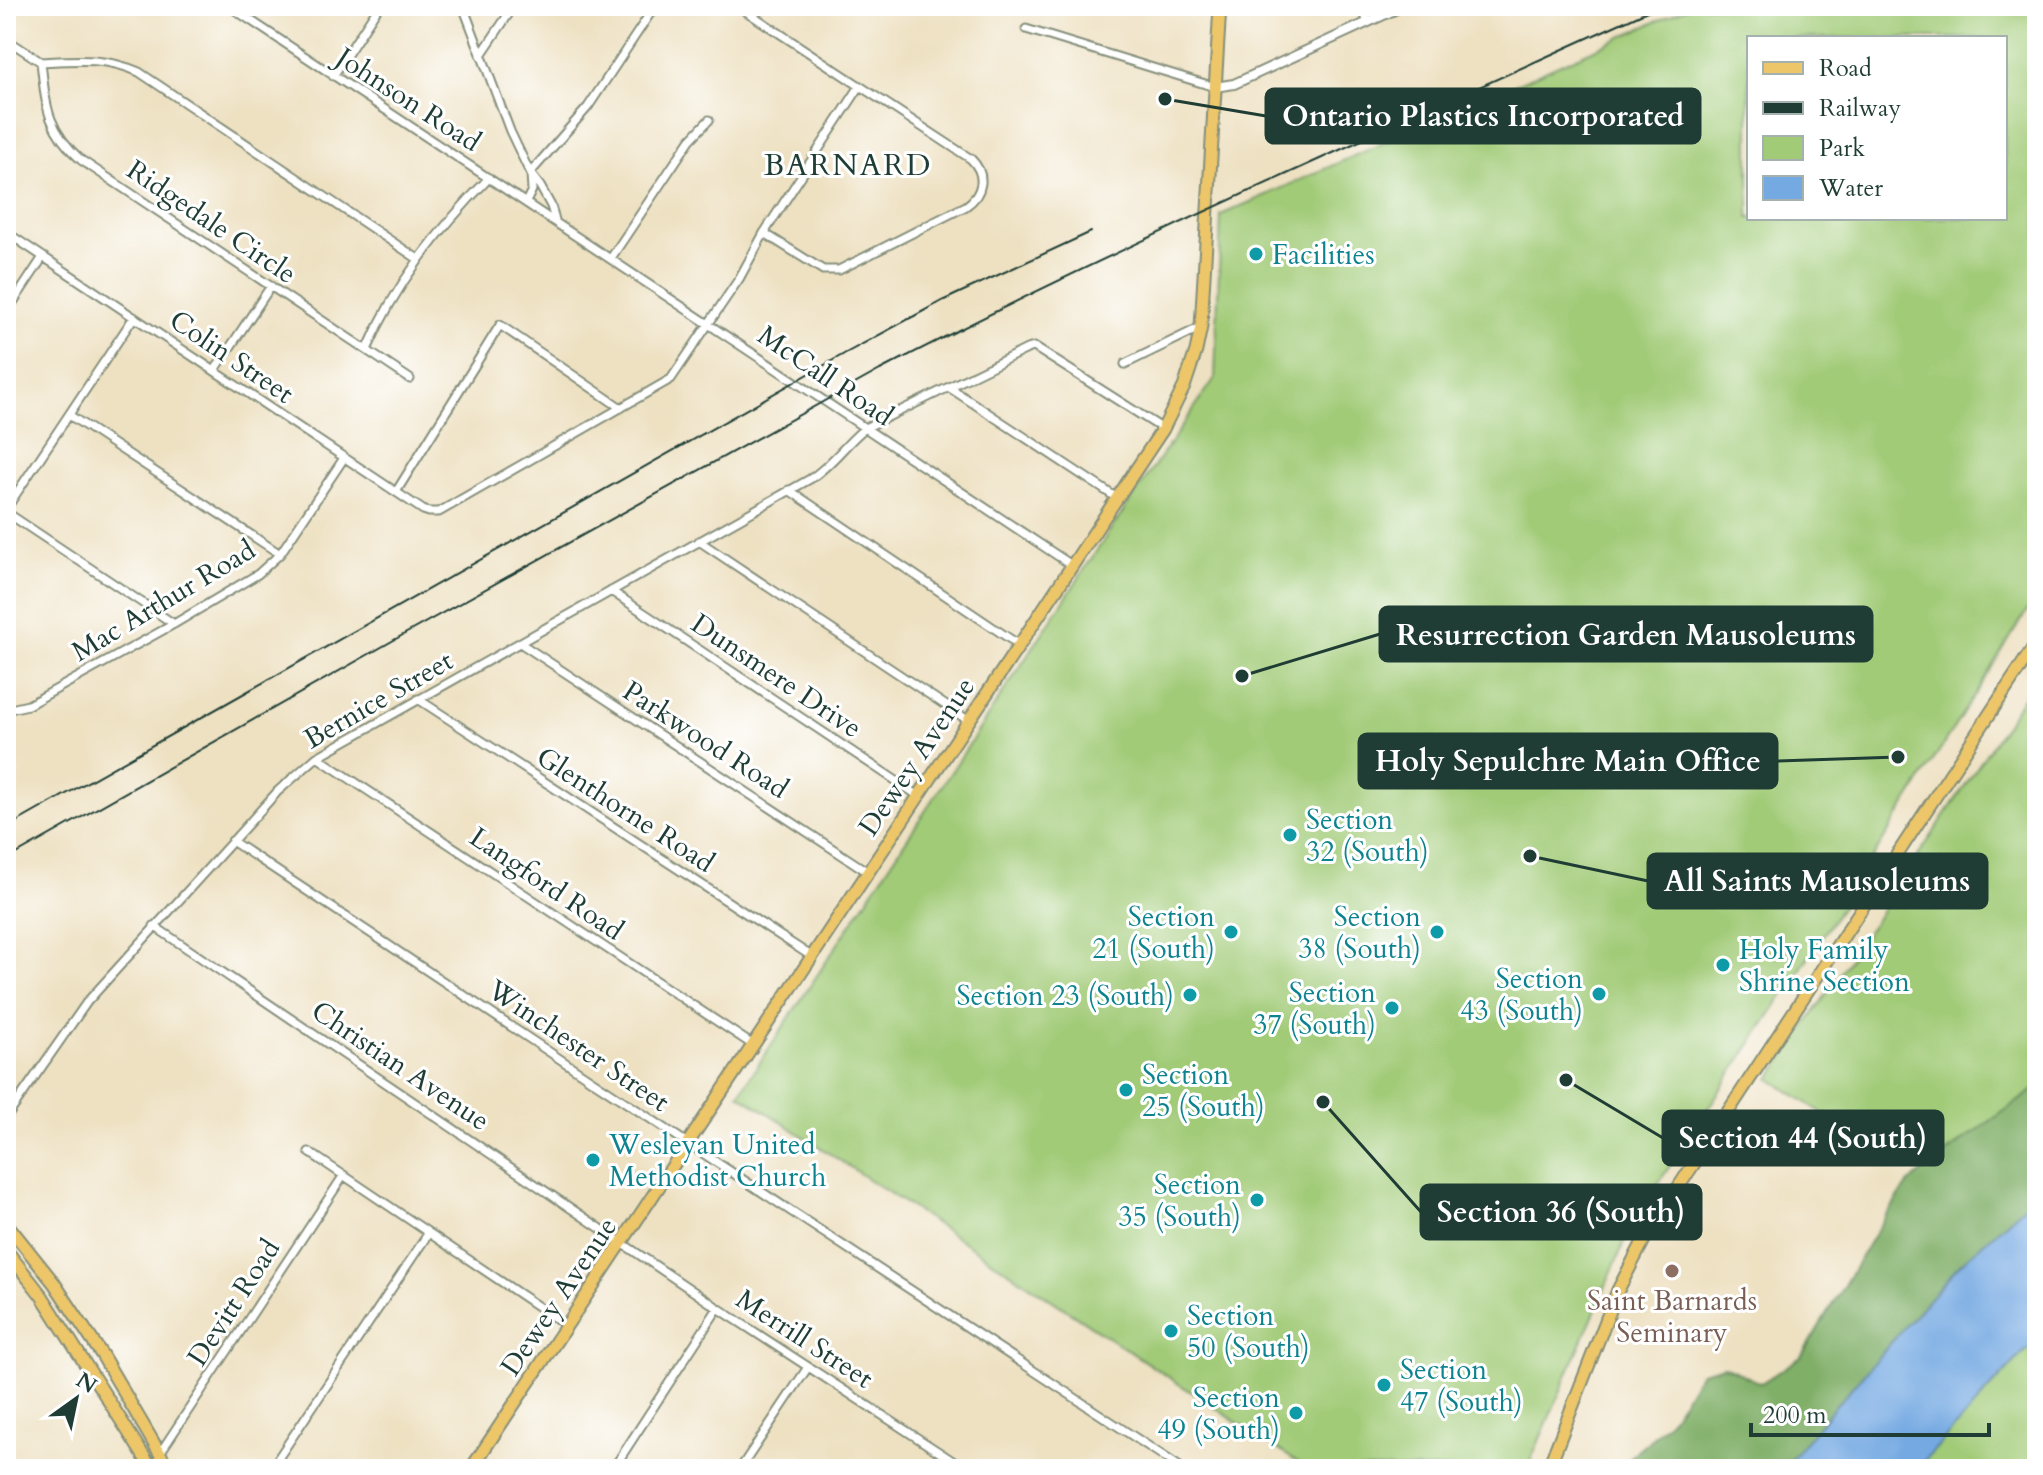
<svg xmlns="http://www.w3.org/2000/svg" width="2043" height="1475" viewBox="0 0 2043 1475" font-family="Cardo,serif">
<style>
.green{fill:#a1cb77;stroke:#608456;stroke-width:2;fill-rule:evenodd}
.forest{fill:#80af68;stroke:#50764e;stroke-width:2}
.water{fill:#75a9e2;stroke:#4a738b;stroke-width:2}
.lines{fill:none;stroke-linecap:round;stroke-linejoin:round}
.minor-casing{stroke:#868f7b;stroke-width:11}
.tertiary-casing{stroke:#868f7b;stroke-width:12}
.primary-casing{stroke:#868f7b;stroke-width:15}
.trunk-casing{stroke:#868f7b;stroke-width:15}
.minor{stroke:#fff;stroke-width:7}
.tertiary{stroke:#fff;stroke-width:8}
.primary{stroke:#ecc669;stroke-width:11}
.trunk{stroke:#ecc669;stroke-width:11}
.rail{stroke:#1f3d34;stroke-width:2}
.culture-dot{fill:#0f9aa8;stroke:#fff;stroke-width:3}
.education-dot{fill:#8d6e63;stroke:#fff;stroke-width:3}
.labels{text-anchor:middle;stroke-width:6;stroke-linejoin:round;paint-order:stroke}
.street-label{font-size:28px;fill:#1f3d34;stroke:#fff}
.culture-label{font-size:28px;fill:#0d838f;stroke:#fff;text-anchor:start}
.education-label{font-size:28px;fill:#785e54;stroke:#fff}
.neighbourhood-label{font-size:30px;letter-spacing:2px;fill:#1f3d34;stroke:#fff}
.leader{fill:none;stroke:#1f3d34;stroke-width:3}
.callout-dot{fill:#1f3d34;stroke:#fff;stroke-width:3}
.callout{fill:#1f3d34;stroke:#1f3d34;stroke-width:3}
.callout-label{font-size:30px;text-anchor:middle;font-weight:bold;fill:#fff}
</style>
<rect width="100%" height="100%" fill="#fff"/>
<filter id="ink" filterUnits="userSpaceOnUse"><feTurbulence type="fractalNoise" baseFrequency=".0125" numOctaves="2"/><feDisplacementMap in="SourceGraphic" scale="16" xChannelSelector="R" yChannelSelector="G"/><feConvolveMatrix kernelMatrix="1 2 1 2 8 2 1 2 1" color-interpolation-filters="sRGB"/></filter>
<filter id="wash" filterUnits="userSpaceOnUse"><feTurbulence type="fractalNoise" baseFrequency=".006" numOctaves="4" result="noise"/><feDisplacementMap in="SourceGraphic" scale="32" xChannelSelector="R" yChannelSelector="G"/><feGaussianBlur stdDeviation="1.8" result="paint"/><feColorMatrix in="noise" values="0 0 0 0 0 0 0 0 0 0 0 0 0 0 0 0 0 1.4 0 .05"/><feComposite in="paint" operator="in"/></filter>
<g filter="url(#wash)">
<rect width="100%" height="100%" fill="#eee1c2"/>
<path class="green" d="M1691,6H2037V595L1839,911L1634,1220L1527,1469H1308L739,1094L1107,535L1215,378L1221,215ZM1749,38H2005V218H1749Z
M2037,677V1088L1940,1157L1889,1127L1880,1150L1770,1079Z
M2037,1342V1469H1917L2021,1355Z"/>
<path class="forest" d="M2037,1088V1195L1958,1266L1812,1433L1784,1469H1626L1631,1456L1647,1443L1672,1417L1701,1372L1724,1366L1761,1383L1801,1357L1880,1225L1907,1185L1940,1157Z"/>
<path class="water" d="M2037,1195V1342L2021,1355L1917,1469H1784L1812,1433L1958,1266Z"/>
</g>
<g filter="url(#ink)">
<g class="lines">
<defs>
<path id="minor" d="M229,6L1073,566
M463,6L510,131L530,173L540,186L551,206L555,220
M738,6L971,159C987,175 983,194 966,206L839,270H823L764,233
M1361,6L1368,22
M1026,29L1215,87
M6,39L41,62C46,105 46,129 81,160L410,379
M481,55L514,6
M41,62C78,60 105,57 139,72L418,259
M333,76L379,6
M530,173L588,107L655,6
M526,202L532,190L531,174
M6,232L423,510L429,512H439L671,379L739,279L764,233L860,86
M611,258L690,140L709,120
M6,313L43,257
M367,350C395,284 439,229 489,178
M1125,364L1201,327
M215,370L271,286
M950,388L1117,498
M69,415L280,554
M789,490L1019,645
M396,492L500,325L621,408
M6,509L134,317
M6,512L174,624
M699,541L969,721
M611,591L919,796
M520,643L868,872
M418,699L811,956
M6,710L28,705L174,624L258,574L280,554L344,458
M317,757L753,1045
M232,841L590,1079L1183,1469
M154,926L718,1308L965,1469
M6,1118L87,1002L278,791L317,757L810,479C832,465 845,444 865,428L1027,349L1034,347L1163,429
M309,1152L567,1326
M160,1453L344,1175
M477,1460L490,1469
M271,1469L428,1234
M613,1469L718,1308
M740,1469L808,1367"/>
<path id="tertiary" d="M1215,87L1234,84L1403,6"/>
<path id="primary" d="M471,1469L1163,429L1184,387L1196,351L1201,327L1220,6
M1548,1469L1618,1290L1645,1238L2037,642"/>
<path id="trunk" d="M6,1223L54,1283L102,1355L169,1469
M6,1250L42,1296L152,1469"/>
</defs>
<use href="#minor" class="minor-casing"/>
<use href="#tertiary" class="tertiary-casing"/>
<use href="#primary" class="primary-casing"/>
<use href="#trunk" class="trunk-casing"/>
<use href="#minor" class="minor"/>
<use href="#tertiary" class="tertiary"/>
<use href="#primary" class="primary"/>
<use href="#trunk" class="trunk"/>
<path class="rail" d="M6,828L844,354L942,301L1091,232
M6,860L401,636L880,370C1134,238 1398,125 1658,6"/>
</g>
</g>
<g class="culture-dot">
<circle cx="1256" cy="254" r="8"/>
<circle cx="1290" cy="835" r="8"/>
<circle cx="1231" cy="932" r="8"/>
<circle cx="1437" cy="932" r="8"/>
<circle cx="1723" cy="965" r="8"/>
<circle cx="1599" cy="994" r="8"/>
<circle cx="1190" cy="995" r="8"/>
<circle cx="1392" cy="1008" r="8"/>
<circle cx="1126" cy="1090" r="8"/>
<circle cx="593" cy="1160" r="8"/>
<circle cx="1257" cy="1200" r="8"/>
<circle cx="1171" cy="1331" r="8"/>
<circle cx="1384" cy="1385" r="8"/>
<circle cx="1296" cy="1413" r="8"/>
</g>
<circle class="education-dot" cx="1672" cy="1271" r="8"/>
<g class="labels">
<g class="street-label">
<text transform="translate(409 99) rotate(33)" y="10">Johnson Road</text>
<text transform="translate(212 221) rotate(34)" y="10">Ridgedale Circle</text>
<text transform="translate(232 356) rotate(34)" y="10">Colin Street</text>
<text transform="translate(826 375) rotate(34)" y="10">McCall Road</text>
<text transform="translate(163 600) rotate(-31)" y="10">Mac Arthur Road</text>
<text transform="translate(777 675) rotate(34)" y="10">Dunsmere Drive</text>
<text transform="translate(378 699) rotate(-30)" y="10">Bernice Street</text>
<text transform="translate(706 739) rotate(33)" y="10">Parkwood Road</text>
<text transform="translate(916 756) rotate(-56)" y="10">Dewey Avenue</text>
<text transform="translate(626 809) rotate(33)" y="10">Glenthorne Road</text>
<text transform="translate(547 883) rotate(34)" y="10">Langford Road</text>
<text transform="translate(579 1045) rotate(34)" y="10">Winchester Street</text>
<text transform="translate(401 1065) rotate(34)" y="10">Christian Avenue</text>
<text transform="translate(558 1296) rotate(-56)" y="10">Dewey Avenue</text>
<text transform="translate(233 1302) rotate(-57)" y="10">Devitt Road</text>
<text transform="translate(805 1338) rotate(33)" y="10">Merrill Street</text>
</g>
<g class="culture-label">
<text x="1272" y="264">Facilities</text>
<text x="1306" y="829">Section<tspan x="1306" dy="32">32 (South)</tspan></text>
<text x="1215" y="926" text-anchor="end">Section<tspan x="1215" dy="32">21 (South)</tspan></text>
<text x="1421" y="926" text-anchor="end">Section<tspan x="1421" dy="32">38 (South)</tspan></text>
<text x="1739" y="959">Holy Family<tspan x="1739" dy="32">Shrine Section</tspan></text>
<text x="1583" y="988" text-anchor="end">Section<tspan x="1583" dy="32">43 (South)</tspan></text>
<text x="1376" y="1002" text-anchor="end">Section<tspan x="1376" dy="32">37 (South)</tspan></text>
<text x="1174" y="1005" text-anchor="end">Section 23 (South)</text>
<text x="1142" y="1084">Section<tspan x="1142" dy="32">25 (South)</tspan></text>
<text x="609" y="1154">Wesleyan United<tspan x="609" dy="32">Methodist Church</tspan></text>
<text x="1241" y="1194" text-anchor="end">Section<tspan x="1241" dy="32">35 (South)</tspan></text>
<text x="1187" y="1325">Section<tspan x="1187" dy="32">50 (South)</tspan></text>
<text x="1400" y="1379">Section<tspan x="1400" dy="32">47 (South)</tspan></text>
<text x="1280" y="1407" text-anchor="end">Section<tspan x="1280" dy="32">49 (South)</tspan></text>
</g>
<g class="education-label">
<text x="1672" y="1310">Saint Barnards<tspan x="1672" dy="32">Seminary</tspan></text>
</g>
<g class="neighbourhood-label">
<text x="848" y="175">BARNARD</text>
</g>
</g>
<path class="leader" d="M1165 99L1266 116M1242 676L1380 634M1898 757L1777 761M1530 856L1648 881M1566 1080L1663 1138M1323 1102L1421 1212"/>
<g class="callout-dot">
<circle cx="1165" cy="99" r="8"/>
<circle cx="1242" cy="676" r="8"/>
<circle cx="1898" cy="757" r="8"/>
<circle cx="1530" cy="856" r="8"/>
<circle cx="1566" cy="1080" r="8"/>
<circle cx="1323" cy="1102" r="8"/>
</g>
<g class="callout">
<rect x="1266" y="89" width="434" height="54" rx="8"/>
<rect x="1380" y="607" width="492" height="54" rx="8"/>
<rect x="1359" y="734" width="418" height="54" rx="8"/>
<rect x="1648" y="854" width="339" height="54" rx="8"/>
<rect x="1663" y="1111" width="280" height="54" rx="8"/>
<rect x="1421" y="1185" width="280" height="54" rx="8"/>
</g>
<g class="callout-label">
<text x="1483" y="126">Ontario Plastics Incorporated</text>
<text x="1626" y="645">Resurrection Garden Mausoleums</text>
<text x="1568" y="771">Holy Sepulchre Main Office</text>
<text x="1817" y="891">All Saints Mausoleums</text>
<text x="1803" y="1148">Section 44 (South)</text>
<text x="1561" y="1222">Section 36 (South)</text>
</g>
<rect width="2043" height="1475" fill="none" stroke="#fff" stroke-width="32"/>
<rect x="1747" y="36" width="260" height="184" fill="#ffffff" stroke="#a5b1ae" stroke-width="2"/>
<rect x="1763" y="62" width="40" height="12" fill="#ecc669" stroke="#a5b1ae" stroke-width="2"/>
<text x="1819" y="76" font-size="24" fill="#1f3d34">Road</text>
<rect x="1763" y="102" width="40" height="12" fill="#1f3d34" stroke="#a5b1ae" stroke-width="2"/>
<text x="1819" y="116" font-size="24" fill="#1f3d34">Railway</text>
<rect x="1763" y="136" width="40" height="24" fill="#a1cb77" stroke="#a5b1ae" stroke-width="2"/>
<text x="1819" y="156" font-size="24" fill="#1f3d34">Park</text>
<rect x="1763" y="176" width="40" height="24" fill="#75a9e2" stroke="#a5b1ae" stroke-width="2"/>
<text x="1819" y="196" font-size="24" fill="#1f3d34">Water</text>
<g transform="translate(76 1399) rotate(33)" stroke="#ffffff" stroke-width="6" paint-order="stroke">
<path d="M0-6L14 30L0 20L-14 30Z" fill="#1f3d34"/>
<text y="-12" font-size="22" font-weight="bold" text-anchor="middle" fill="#1f3d34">N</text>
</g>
<path d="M1751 1423v12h238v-12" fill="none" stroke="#1f3d34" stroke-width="4"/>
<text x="1763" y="1423" font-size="24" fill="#1f3d34" stroke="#ffffff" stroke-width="6" paint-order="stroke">200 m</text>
</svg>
